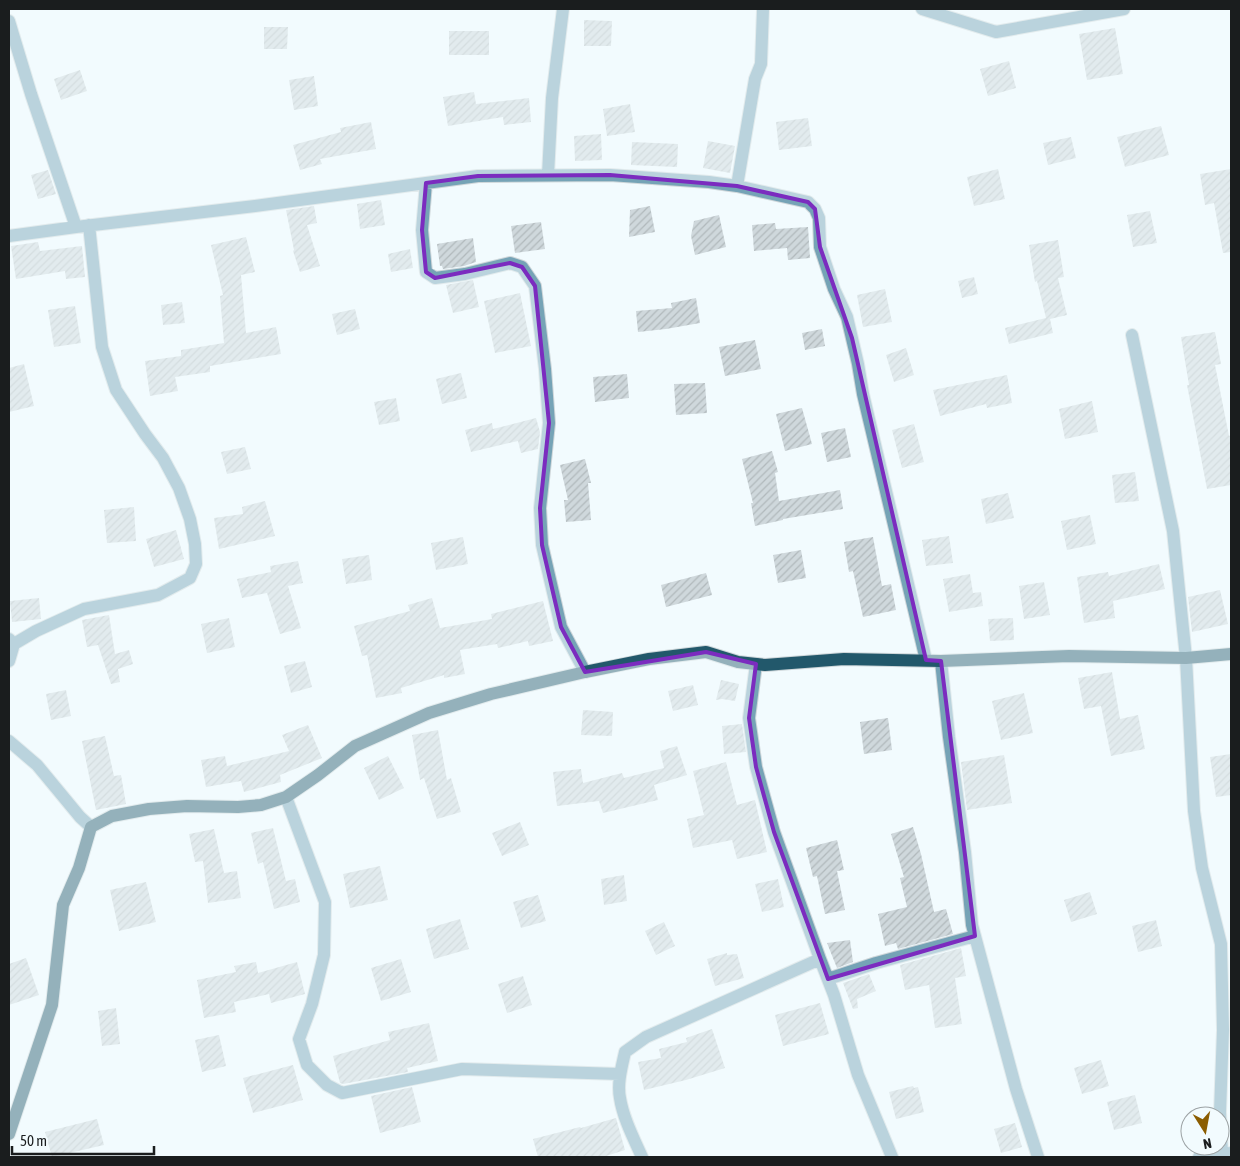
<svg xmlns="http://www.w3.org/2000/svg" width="1240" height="1166" viewBox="0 0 1240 1166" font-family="'Asap Condensed',sans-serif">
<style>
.building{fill:url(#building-hatch)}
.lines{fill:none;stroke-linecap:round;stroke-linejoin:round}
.minor-casing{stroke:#cfd7da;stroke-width:14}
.major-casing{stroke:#cfd7da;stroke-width:14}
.minor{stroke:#75a3b6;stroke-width:12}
.major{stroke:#22586b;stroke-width:12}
.marked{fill:none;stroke:#7b2cbf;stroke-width:4;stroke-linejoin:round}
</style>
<defs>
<pattern id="building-hatch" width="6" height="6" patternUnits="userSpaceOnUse" patternTransform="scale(1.25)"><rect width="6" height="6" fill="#cfd8dc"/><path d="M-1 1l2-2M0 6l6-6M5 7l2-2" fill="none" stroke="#b1b9bc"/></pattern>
</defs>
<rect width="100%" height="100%" fill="#f2fbfe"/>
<path class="building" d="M584,20L612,21L611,46H584Z
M264,27H288L287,49H264Z
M1115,28L1123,74L1087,80L1079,34Z
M449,31H489V55H449Z
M1009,61L1016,88L988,96L980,69Z
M80,70L87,91L61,100L54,79Z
M314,76L318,106L294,110L289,80Z
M474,92L476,104L529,98L531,122L504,125L503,117L448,126L443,97Z
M630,104L635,132L607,136L603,109Z
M808,118L812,146L779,150L776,122Z
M371,122L376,149L320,159L322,164L300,170L293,145L341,132L340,128Z
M1161,126L1169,155L1125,167L1117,137Z
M601,134L602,160L575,161L574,136Z
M1071,137L1076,158L1048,165L1043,143Z
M708,141L735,146L730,173L703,168Z
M632,142L678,144L677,167L631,165Z
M998,169L1005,199L974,206L967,177Z
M1231,169V252L1223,253L1214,203L1205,205L1200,174Z
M48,170L56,194L38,199L31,175Z
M381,200L385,225L360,229L357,204Z
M314,206L317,223L307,225L320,266L300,272L293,251L294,250L286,210Z
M650,206L655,232L629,237L630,210Z
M1150,211L1157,243L1133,247L1127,215Z
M719,215L726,247L695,255L691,236L694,221Z
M541,222L545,249L515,253L511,226Z
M775,223L776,229L808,227L810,258L788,260L787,248L754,251L752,225Z
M246,237L255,272L241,275L246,333L276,327L281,354L210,366V372L175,377L178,391L150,396L145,361L181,356V350L224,343L220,296L223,295L211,245Z
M473,238L476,262L464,266L443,269L442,266H440L437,244Z
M1058,240L1064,277L1058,278L1067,315L1050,319L1053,333L1009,344L1005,328L1046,318L1037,281L1035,282L1029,245Z
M38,242L40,251L82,246L85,277L66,279L65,271L16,279L11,246Z
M410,249L413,268L391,272L388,254Z
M974,277L978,294L962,298L958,281Z
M473,280L479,307L453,313L446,285Z
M885,289L892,322L863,327L857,295Z
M520,293L531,346L495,353L484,301Z
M696,298L700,323L666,329L638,332L636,311L672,308L671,303Z
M182,302L185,323L163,325L161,305Z
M75,306L81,343L54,347L48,310Z
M355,309L360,329L337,335L332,314Z
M822,329L825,346L805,350L802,333Z
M1215,332L1221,364L1215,365L1229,436L1231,435V485L1207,489L1187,385H1189L1181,337Z
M755,340L761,369L725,376L719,347Z
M906,348L914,375L894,382L886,355Z
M24,364L34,406L9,412V368Z
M461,373L467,398L442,404L436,379Z
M627,374L629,398L595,402L593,377Z
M1007,375L1012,403L987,408L986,404L940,416L933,390Z
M705,383L707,413L676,415L674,384Z
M396,398L400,421L379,425L374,402Z
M1092,401L1098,432L1065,439L1059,409Z
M802,408L812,444L785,451L776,414Z
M536,418L540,432L538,449L521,453L518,441L471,452L465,430L492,423L493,429Z
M914,424L924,462L902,468L892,430Z
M845,428L851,457L827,462L821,433Z
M245,447L251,469L227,474L221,452Z
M772,451L778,472L775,473L779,501L840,490L843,509L783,519V520L755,526L751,503H753L742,459Z
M585,459L591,483H588L591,520L566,522L564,500H568L560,465Z
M1135,472L1139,501L1115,503L1112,475Z
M1008,493L1014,518L986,524L981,499Z
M265,501L275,536L219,549L214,518L243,514L242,507Z
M134,507L136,541L107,543L104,510Z
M1090,515L1096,544L1067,550L1061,521Z
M176,530L184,559L154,567L146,539Z
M949,536L953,563L926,566L922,540Z
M463,537L468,564L436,570L431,543Z
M873,537L882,586L891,584L896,610L863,617L853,571L849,572L844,542Z
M801,550L806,578L778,583L773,555Z
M369,555L372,580L346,584L342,559Z
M298,561L303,583L288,586L301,628L280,634L267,593L242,598L237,579L271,572L270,566Z
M1159,564L1165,589L1113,601L1115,618L1084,623L1077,577L1108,572L1109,576Z
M706,573L712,595L666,607L661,585Z
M970,574L973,593L981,592L983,606L949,612L943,579Z
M1044,582L1050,615L1024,619L1019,586Z
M1220,590L1228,624L1192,632L1188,597Z
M39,598L41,619L12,622L10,601Z
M432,598L440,628L492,619L491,614L543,601L553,641L529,646L528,641L498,648L497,644L460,650L465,674L444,678V675L401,688L402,693L376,698L367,655L362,656L354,626L410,611L408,605Z
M109,615L115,654L129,650L133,664L118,669L120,682L111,684L98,645L87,647L82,620Z
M229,618L235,647L207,653L201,624Z
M1013,618L1014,640L990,641L988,619Z
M305,661L312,687L291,693L284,666Z
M1112,672L1120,719L1138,715L1145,749L1111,756L1101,706L1084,709L1078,678Z
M721,680L739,684L735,701L722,699L716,700Z
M693,685L698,705L673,711L668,691Z
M66,690L71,716L51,720L46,694Z
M1024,693L1033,733L1001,740L992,701Z
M583,710L613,712L612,736L581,735Z
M888,718L892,750L864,754L860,722Z
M742,724L746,752L724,754L722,726Z
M308,725L322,758L280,775L281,782L244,792L241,781L206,787L201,760L225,756L227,766L289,751L282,735Z
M438,730L447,780L451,778L461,812L437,819L424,778L420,780L412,735Z
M105,736L114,776L121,775L126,804L96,810L82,741Z
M677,746L687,775L654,785L658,800L603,813L599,801L557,806L553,772L581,769L583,783L622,773L624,778L664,768L660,751Z
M1231,754V795L1216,797L1210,757Z
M1004,755L1012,803L967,810L961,762Z
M388,756L404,788L379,800L364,768Z
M726,762L737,805L755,800L767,852L737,859L732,840L693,848L687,819L704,815L693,771Z
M520,822L529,845L502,856L492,833Z
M913,827L921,854L934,912L946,909L953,934L898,949L896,943L885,946L878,914L907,907L900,878L904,877L891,834Z
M273,828L286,881L295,879L300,902L274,909L263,862L258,864L251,833Z
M214,829L224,873L237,871L241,898L208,903L203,861L195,862L189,834Z
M837,840L844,870L837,871L845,910L825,914L817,876L813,877L806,848Z
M380,866L388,900L350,908L343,874Z
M624,875L627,901L604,905L601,879Z
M778,879L784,907L762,912L755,884Z
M146,882L156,922L119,931L110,890Z
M1090,892L1097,914L1071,922L1064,900Z
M538,895L546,921L521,928L513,902Z
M460,919L469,949L434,959L426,929Z
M1156,920L1162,946L1138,952L1132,926Z
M664,922L675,946L656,955L645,931Z
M850,940L853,962L837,968L827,943Z
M961,948L966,976L955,978L962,1024L935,1028L929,985L905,990L900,965Z
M727,953V955L737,954L744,978L715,986L707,959Z
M26,958L39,995L9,1005V964Z
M401,959L411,992L381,1001L371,968Z
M256,962L258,973L297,962L305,994L271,1003L269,994L234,1002L236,1012L204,1018L197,980L236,972L234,966Z
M869,974L876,991L857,999L858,1008L853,1009L843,983Z
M523,976L532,1005L507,1013L498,984Z
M820,1003L829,1034L783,1046L775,1015Z
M116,1008L120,1044L102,1046L98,1011Z
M429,1023L438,1061L407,1068L408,1072L343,1084L340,1083L333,1056L390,1040L388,1032Z
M712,1029L725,1068L686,1080L644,1090L638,1062L661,1058L659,1049L687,1042L686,1038Z
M219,1035L226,1066L202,1072L195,1040Z
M1101,1060L1109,1086L1082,1094L1074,1068Z
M293,1065L303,1100L253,1113L243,1078Z
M913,1086L914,1088L918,1087L924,1112L896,1119L889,1092Z
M412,1087L421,1122L380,1133L371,1096Z
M1135,1095L1142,1123L1114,1130L1107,1102Z
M616,1118L625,1150L603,1157H538L533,1139L580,1127L581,1128Z
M97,1119L104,1145L52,1157L45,1132Z
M1015,1123L1022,1147L1001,1153L994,1129Z"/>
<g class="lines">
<defs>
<path id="minor" d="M763,9L761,64L755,79L737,186L808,202L815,209L819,218L820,247L834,289L847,317L858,364L863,394L926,660
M922,9L996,32L1124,9
M9,21L31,94L76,227L9,236
M548,175L552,98L563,9
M426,183L422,230L426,272L435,278L465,274L510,263L522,267L535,286L545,369L549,423L540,508L542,545L561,627L585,672
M76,227L255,206L478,176L610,175L709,182L737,186
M1132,335L1173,531L1186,658L1194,811L1202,868L1221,944L1223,1030L1220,1112L1222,1155
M14,644L36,631L84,609L158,595L190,578L196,564L195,544L190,519L179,488L163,458L145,434L116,390L102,347L89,225
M9,661L14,644L9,639
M941,661L949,737L965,852L972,925L1016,1089L1038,1157
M9,741L37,765L80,817L91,827
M286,797L325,902L324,955L312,1004L299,1039L307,1065L327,1085L342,1093L462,1069L620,1074
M820,959L834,995L858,1075L892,1157
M828,979L876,963L975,936
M642,1157C634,1139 623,1118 620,1098C617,1083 622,1066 625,1052L646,1037L820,959L774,832L756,767L749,718L756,664
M1199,1157L1231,1153"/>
<path id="major" d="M9,1134L52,1005L63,905L79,868L91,827L112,816L149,809L187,806L238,807L261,805L286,797L318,775L355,746L429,713L491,694L585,672L649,659L706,652L738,662L765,665L844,659L941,661L1069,656L1186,658L1231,654"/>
</defs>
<use href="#minor" class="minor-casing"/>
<use href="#major" class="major-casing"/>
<use href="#minor" class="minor"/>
<use href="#major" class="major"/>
</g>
<path d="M0 0H1240V1166H0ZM610,175L737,186L808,202L815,209L820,247L852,338L926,660L941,661L975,936L828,979L774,832L756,767L749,718L756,664L706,652L585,672L561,627L542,545L540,508L549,423L535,286L522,267L510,263L435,278L426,272L422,230L426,183L478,176Z" fill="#f2fbfe" fill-opacity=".55" fill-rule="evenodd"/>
<path class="marked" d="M610,175L737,186L808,202L815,209L820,247L852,338L926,660L941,661L975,936L828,979L774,832L756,767L749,718L756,664L706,652L585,672L561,627L542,545L540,508L549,423L535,286L522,267L510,263L435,278L426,272L422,230L426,183L478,176Z"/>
<rect width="1240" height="1166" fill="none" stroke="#1a1d1e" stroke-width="20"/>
<g transform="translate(1205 1131) rotate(169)"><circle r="24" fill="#f2fbfe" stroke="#9ca2a4"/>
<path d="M0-4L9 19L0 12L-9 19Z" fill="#8b5d01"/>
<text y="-8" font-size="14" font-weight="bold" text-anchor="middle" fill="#1a1d1e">N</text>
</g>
<path d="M12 1146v8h142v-8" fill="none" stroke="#1a1d1e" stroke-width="2.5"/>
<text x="20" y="1146" font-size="15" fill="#1a1d1e" stroke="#f2fbfe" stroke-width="4" paint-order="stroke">50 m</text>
</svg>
